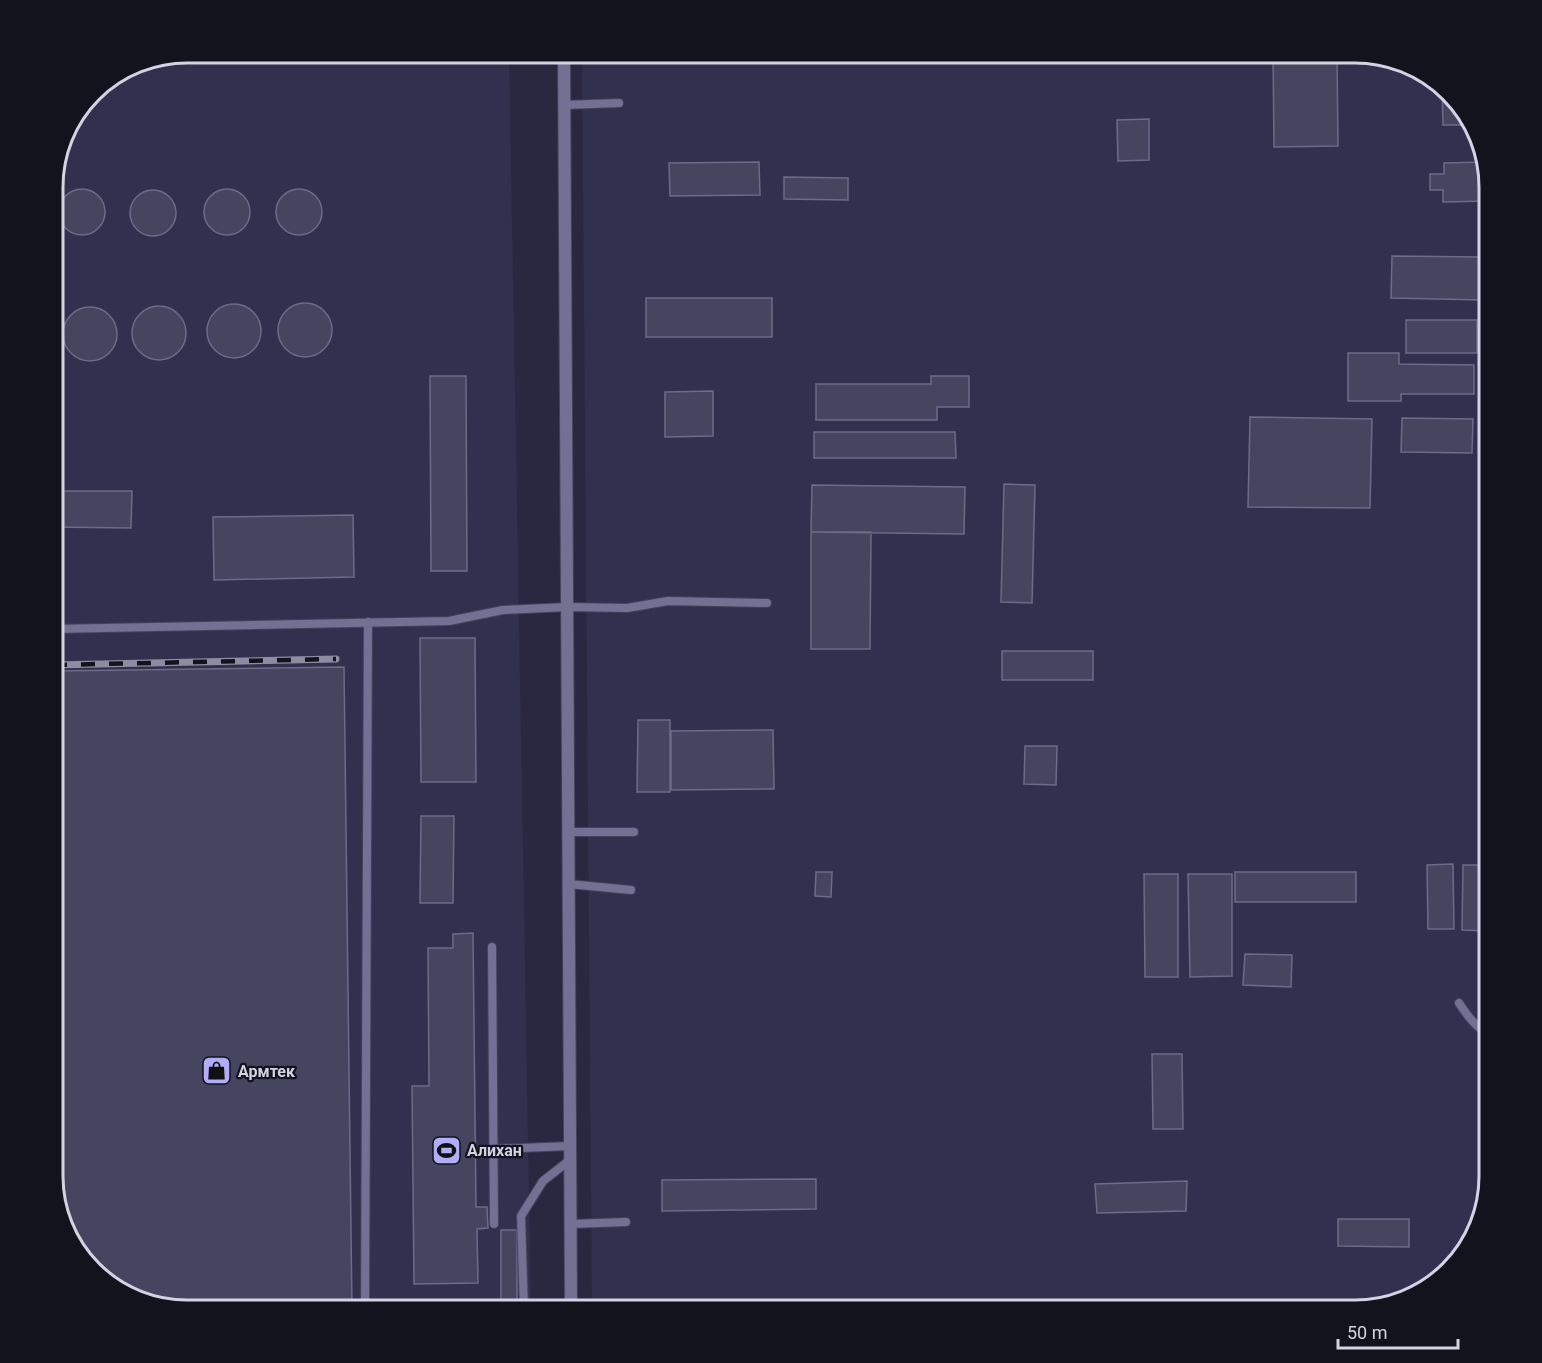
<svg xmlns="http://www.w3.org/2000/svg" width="1542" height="1363" viewBox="0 0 1542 1363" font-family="Roboto,sans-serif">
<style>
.built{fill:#32304f}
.building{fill:#46455f;stroke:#6c6b88;stroke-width:1.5}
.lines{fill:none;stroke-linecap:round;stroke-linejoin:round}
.service-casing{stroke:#45435b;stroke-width:10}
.minor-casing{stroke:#45435b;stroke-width:14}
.service{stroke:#727194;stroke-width:8}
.minor{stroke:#727194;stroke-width:12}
.rail-casing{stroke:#8d8ca0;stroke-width:7}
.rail{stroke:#13131e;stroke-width:4.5;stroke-dasharray:14;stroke-linecap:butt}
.labels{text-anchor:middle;stroke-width:4.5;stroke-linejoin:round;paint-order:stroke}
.poi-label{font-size:16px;font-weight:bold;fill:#d3d3e3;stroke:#13131e;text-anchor:start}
.rim{fill:none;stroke:#d3d3e3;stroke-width:3}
</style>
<rect width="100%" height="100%" fill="#2a2841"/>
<path class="built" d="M187,53H509L531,1310H186L136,1300L92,1271L63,1228L53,1185V178L66,127L98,86L136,63Z
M582,53H1356L1406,63L1450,92L1479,135L1489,187V1185L1479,1228L1450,1271L1407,1300L1355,1310H592Z"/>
<path class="building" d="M1273,53H1337L1338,146L1274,147Z
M1442,86L1450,92L1472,125H1443Z
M1149,119V160L1118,161L1117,120Z
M759,162L760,195L670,196L669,163Z
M1485,162L1490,187L1489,201L1443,202V190H1430V174H1444V163Z
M784,177L848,178V200L784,199Z
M204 212a23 23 0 1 1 46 0a23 23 0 1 1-46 0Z
M59 212a23 23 0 1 1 46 0a23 23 0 1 1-46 0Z
M276 212a23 23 0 1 1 46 0a23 23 0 1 1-46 0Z
M130 213a23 23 0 1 1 46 0a23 23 0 1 1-46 0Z
M1392,256L1483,257V300L1391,298Z
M646,298H772V337H646Z
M278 330a27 27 0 1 1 54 0a27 27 0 1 1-54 0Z
M207 331a27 27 0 1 1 54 0a27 27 0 1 1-54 0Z
M132 333a27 27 0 1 1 54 0a27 27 0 1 1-54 0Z
M63 334a27 27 0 1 1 54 0a27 27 0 1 1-54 0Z
M1406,320H1477V353H1406Z
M1348,353H1399V364L1474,365V394H1401V401H1348Z
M430,376H466L467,571H431Z
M931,376H969V407H937V420H816V384H931Z
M713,391V436L665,437V392Z
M1250,417L1372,419L1370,508L1248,507Z
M1402,418L1473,419L1472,453L1401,452Z
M814,432H955L956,458H814Z
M53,441H61L60,491H132L131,528L53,527Z
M1004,484L1035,485L1032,603L1001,602Z
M812,485L965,487L964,534L811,532Z
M353,515L354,577L214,580L213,517Z
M811,532H871L870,649H811Z
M420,638H475L476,782H421Z
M1002,651H1093V680H1002Z
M344,667L352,1310H186L136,1300L92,1271L63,1228L53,1185V671Z
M638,720H670V792H637Z
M773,730L774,789L671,790V731Z
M1025,746H1057L1056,785L1024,784Z
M421,816H454L453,903H420Z
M1453,864L1454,929H1428L1427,865Z
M1463,865H1489L1488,931L1462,930Z
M816,872H832L831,897L815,896Z
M1235,872H1356V902H1235Z
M1144,874H1178V977H1145Z
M1188,874H1232V976L1190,977Z
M473,933L476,1207H487L488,1228L477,1229L478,1283L414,1284L412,1086H429L428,948H453V934Z
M1245,954L1292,955L1291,987L1243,985Z
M1152,1054H1182L1183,1129H1153Z
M816,1179V1209L662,1211V1180Z
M1187,1181L1186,1211L1097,1213L1095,1184Z
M1338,1219H1409V1247L1338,1246Z
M501,1230H517V1310H501Z"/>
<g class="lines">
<defs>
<path id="service" d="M564,105L619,103
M53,629L449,621L503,610L567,607L627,608L668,601L767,603
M568,832H634
M569,884L631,890
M492,947L494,1224
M1459,1003C1467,1015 1476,1028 1489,1034
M494,1149L570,1146
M571,1224L626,1222
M365,1310L368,622
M524,1310L521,1216L543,1181L570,1160"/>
<path id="minor" d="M564,53L571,1310"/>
</defs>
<use href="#service" class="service-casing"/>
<use href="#minor" class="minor-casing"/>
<use href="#service" class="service"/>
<use href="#minor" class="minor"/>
<defs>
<path id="rail" d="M53,665L336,659"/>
</defs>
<use href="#rail" class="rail-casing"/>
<use href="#rail" class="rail"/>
</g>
<defs>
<symbol id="shop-square" viewBox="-11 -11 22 22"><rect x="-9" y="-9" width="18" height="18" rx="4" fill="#b2adf9" stroke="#13131e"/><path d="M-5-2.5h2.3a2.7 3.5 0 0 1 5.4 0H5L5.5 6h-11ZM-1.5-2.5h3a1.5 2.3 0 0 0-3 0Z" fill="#111"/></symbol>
<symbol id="stadium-square" viewBox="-11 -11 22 22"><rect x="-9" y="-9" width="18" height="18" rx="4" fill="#b2adf9" stroke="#13131e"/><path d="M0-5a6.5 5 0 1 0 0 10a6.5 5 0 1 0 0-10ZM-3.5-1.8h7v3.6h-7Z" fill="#111"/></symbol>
</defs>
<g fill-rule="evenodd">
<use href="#shop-square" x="200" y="1054" width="33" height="33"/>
<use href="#stadium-square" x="430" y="1134" width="33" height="33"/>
</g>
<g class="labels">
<g class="poi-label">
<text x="238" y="1077">Армтек</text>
<text x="467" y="1156">Алихан</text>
</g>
</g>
<path d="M0 0H1542V1363H0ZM187 63H1355A124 124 0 0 1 1479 187V1176A124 124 0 0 1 1355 1300H187A124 124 0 0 1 63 1176V187A124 124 0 0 1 187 63Z" fill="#13131e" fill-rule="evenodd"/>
<path class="rim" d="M187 63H1355A124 124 0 0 1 1479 187V1176A124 124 0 0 1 1355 1300H187A124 124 0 0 1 63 1176V187A124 124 0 0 1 187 63Z"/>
<path d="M1338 1339v9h120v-9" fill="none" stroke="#d3d3e3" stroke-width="3"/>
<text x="1347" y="1339" font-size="18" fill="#d3d3e3" stroke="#13131e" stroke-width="4.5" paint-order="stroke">50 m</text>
</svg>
